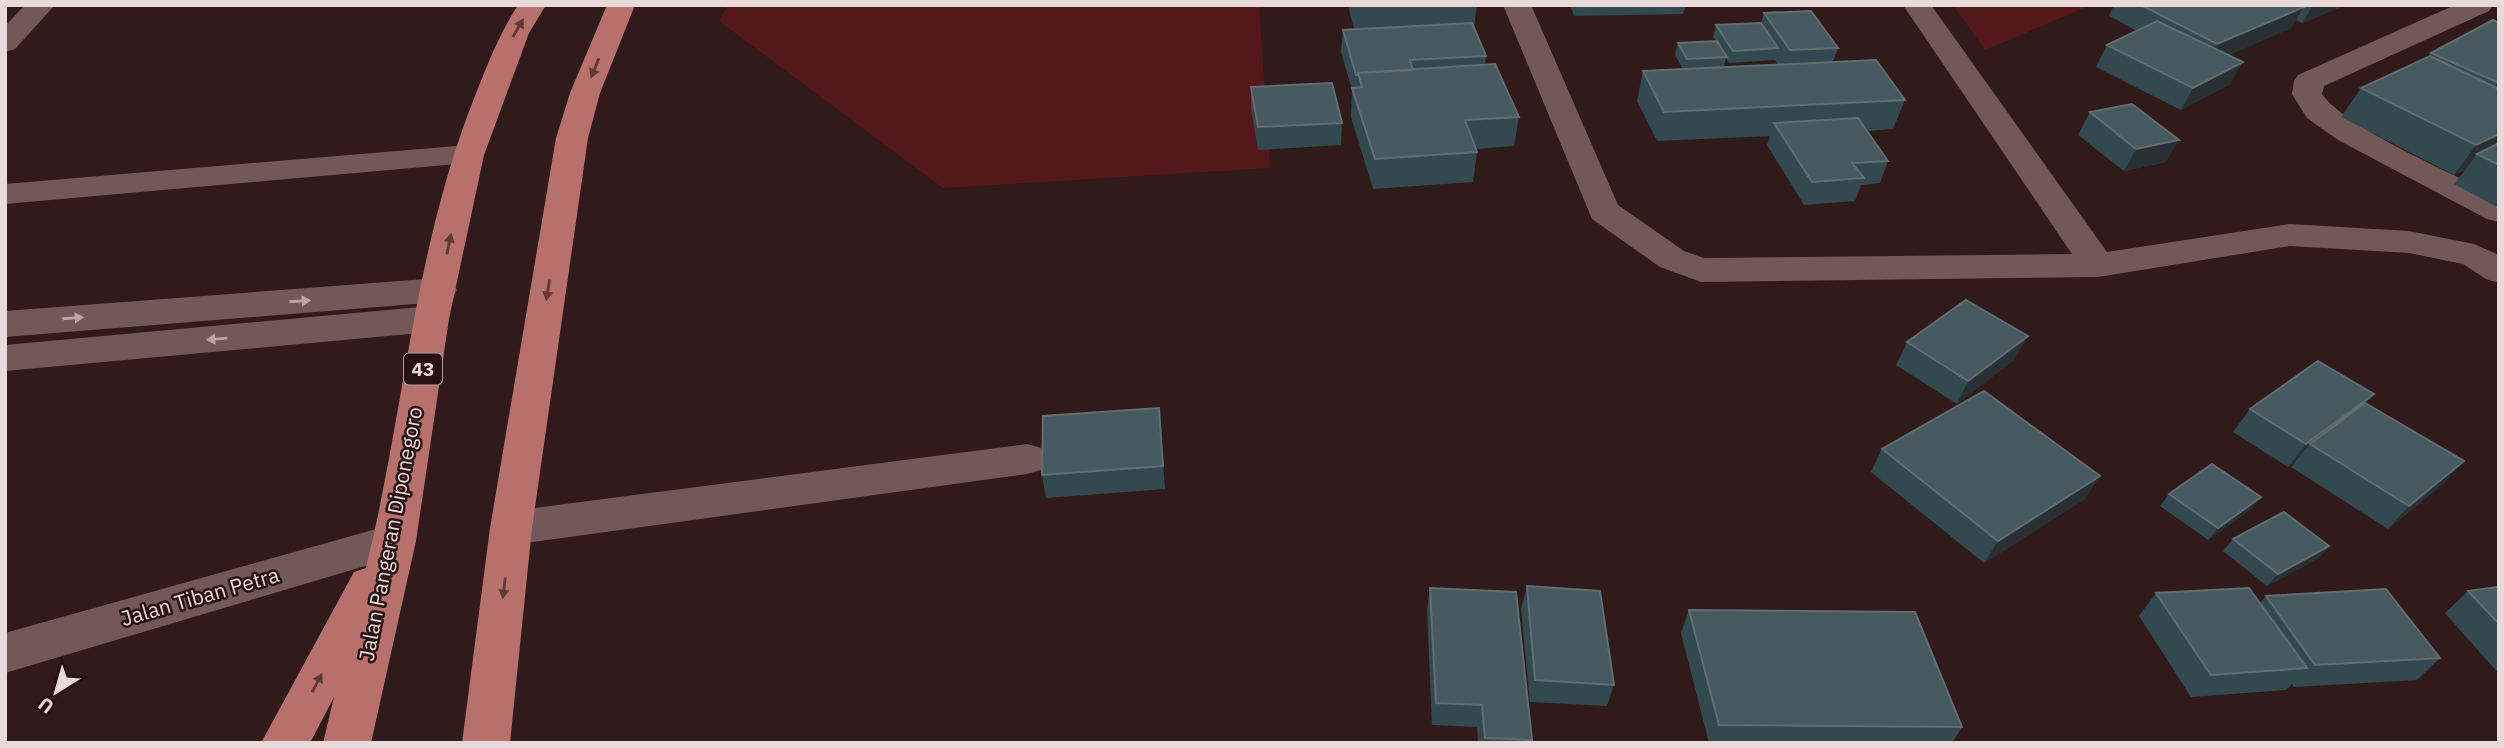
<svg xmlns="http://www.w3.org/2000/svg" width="2504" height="748" viewBox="0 0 2504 748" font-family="'IBM Plex Sans',sans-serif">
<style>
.green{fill:#55181a}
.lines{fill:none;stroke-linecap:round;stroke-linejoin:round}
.minor{fill:#725957;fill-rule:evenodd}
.highway{fill:#b8706d;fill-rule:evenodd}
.wall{fill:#334950;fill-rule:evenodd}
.shaded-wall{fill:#293034}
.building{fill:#46595f;stroke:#606d72;stroke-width:2}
.oneway{fill:#603836}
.oneway2{fill:#b9a6a5}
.labels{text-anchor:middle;stroke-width:5;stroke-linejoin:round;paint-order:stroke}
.shield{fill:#251211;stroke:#ae9e9d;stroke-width:2}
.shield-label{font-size:19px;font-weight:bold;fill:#e9dad9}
.street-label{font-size:21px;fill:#e9dad9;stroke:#251211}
</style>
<rect width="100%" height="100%" fill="#301b1a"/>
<path class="green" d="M728,5H1259L1270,168L943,188L719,21Z
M1953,5H2091L1985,50Z"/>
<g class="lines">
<path class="minor" d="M25,5H55L15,49L5,52V26Z
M1503,5H1531L1618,205L1684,251L1704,258L2072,254L1903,5H1931L2107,252L2290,224L2409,231L2474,244L2499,255V283L2486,279L2463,264L2409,253L2290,246L2098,277L1701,282L1660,267L1592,219Z
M2455,5H2493L2489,11L2324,86L2322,94C2345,128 2458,176 2499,197V222L2487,219L2338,140L2307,118L2292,94L2294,81L2298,75Z
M468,145L479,148L484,155L479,162L5,204V184Z
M439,278L452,281L457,290L452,299L439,302L5,337V311Z
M431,306L444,310L449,319L444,328L431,332L5,371V345Z
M1027,444L1041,448L1047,459L1041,470L1027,474L511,545L496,540L490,528L496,516L511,511Z
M394,524L409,529L416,541L409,553L5,673V633Z"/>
<path class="highway" d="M518,5H546L529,33L484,155L449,319L416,541L371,743H323L334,697L310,743H261L354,572L366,568C404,413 414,251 473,101C486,68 498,36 518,5Z
M607,5H635L600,93L588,138L532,528L510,743H462L490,528L556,138L570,93Z"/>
</g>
<path class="wall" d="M1348,5H1477L1474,28L1486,56L1485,65L1519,117L1514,146L1476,149L1477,152L1473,182L1373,189L1351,117L1352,90L1341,52L1343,30L1354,29Z
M1570,5H1686L1683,14L1574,16Z
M2114,5H2346L2302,23L2296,20L2291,28L2229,55L2230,84L2181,110L2096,67L2107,45L2137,31L2109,16Z
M1764,13L1838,48L1833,62L1905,100L1893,129L1867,131L1888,161L1880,183L1861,185L1855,201L1804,205L1767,145L1770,136L1657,141L1637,101L1643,71L1683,69L1675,55L1678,43L1716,41L1713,37L1716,25L1761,23ZM1726,58L1729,63L1775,60L1778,65L1724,67Z
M2499,23V208L2454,184L2466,169L2454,175L2341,117L2361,88L2428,57L2431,53Z
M1251,87L1342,123L1341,145L1258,150L1251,109Z
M2090,112L2166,162L2124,171L2078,135Z
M1907,342L2015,359L1957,404L1896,365Z
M2366,403L2443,484L2388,529L2291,467L2296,461L2288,467L2233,432L2250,409Z
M1159,408L1165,489L1046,498L1042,475Z
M1882,449L2085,499L1984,563L1871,472Z
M2169,494L2261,497L2251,509L2208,540L2160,506Z
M2233,539L2329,546L2319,558L2267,586L2223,551Z
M1527,586L1614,685L1607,706L1530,702L1521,609Z
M2499,587V674L2445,613L2468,591Z
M1430,588L1532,740L1531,743H1478L1477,727L1432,725L1427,610Z
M2156,593L2260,603L2266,596L2440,658L2417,680L2294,687L2292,684L2286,690L2191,697L2139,616Z
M1689,610L1962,727L1952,743H1709L1681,633Z"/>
<path class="shaded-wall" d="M2313,5H2346L2302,23Z
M2304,7L2291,28L2204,66L2217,44Z
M2243,62L2230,84L2181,110L2193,88Z
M2499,134V152L2477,154L2466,169L2454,175L2476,145Z
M2179,140L2166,162L2124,171L2136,149Z
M2028,336L2015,359L1957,404L1968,381Z
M2374,394L2355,417L2310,444L2296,461L2288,467L2306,444Z
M2464,461L2443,484L2388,529L2409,506Z
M2100,476L2085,499L1984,563L1998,541Z
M2261,497L2251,509L2208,540L2218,528Z
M2329,546L2319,558L2267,586L2278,574Z"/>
<path class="building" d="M2141,5H2300L2304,7L2217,44Z
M1811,11L1838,48L1790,50L1764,13Z
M2493,20L2499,23V83L2431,53Z
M2157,21L2243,62L2193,88L2107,45Z
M1472,23L1486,56L1410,60L1413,70L1358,73V75H1356L1343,30Z
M1761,23L1778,48L1733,51L1716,25Z
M1717,41L1727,57L1687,59L1678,43Z
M2430,56L2499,89V134L2476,145L2361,88Z
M1876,60L1905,100L1664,112L1643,71Z
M1495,64L1519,117L1465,120L1477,152L1375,159L1352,88L1362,87L1358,73Z
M1332,83L1342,123L1258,127L1251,87Z
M2132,104L2179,140L2136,149L2090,112Z
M1858,118L1888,161L1852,163L1864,178L1812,182L1774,123Z
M2499,143V165L2477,154Z
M1966,300L2028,336L1968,381L1907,342Z
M2318,361L2374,394L2306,444L2250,409Z
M1984,391L2100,476L1998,541L1882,449Z
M2365,403L2464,461L2409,506L2310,444Z
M1159,408L1163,466L1042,475L1043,416Z
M2212,464L2261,497L2218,528L2169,494Z
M2284,512L2329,546L2278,574L2233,539Z
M1527,586L1600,591L1614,685L1535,680Z
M2499,587V624L2468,591Z
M1430,588L1516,592L1532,740L1485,738L1482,705L1436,703Z
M2249,588L2307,668L2211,675L2156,593Z
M2386,589L2440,658L2315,665L2266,596Z
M1689,610L1915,612L1962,727L1719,725Z"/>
<defs><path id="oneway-solid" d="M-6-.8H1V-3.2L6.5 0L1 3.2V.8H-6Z" transform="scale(1.75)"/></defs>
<g class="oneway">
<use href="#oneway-solid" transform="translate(518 28) rotate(-60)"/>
<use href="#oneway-solid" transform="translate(595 68) rotate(112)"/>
<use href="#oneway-solid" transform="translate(449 244) rotate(-78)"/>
<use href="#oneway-solid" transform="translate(548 290) rotate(99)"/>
<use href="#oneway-solid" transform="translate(504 588) rotate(97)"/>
<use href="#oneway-solid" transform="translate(317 683) rotate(-62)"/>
</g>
<g class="oneway2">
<use href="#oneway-solid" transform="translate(300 301) rotate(-4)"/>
<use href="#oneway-solid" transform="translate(73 318) rotate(-4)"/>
<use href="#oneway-solid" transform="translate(217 339) rotate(175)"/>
</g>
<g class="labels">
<rect class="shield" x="404" y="353.5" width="38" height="31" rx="5"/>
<g class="shield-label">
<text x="423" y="376">43</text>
</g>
<g class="street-label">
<text transform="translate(391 534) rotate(-79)" y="7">Jalan Pangeran Diponegoro</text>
<text transform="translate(200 597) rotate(-16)" y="7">Jalan Tiban Petra</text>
</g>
</g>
<rect width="2504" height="748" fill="none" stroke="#e9dad9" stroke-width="14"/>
<g transform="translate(56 692) rotate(217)" stroke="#251211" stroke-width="5" paint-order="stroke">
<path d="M0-5L12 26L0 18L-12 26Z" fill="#e9dad9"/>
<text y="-10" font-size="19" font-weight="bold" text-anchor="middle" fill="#e9dad9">U</text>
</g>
</svg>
